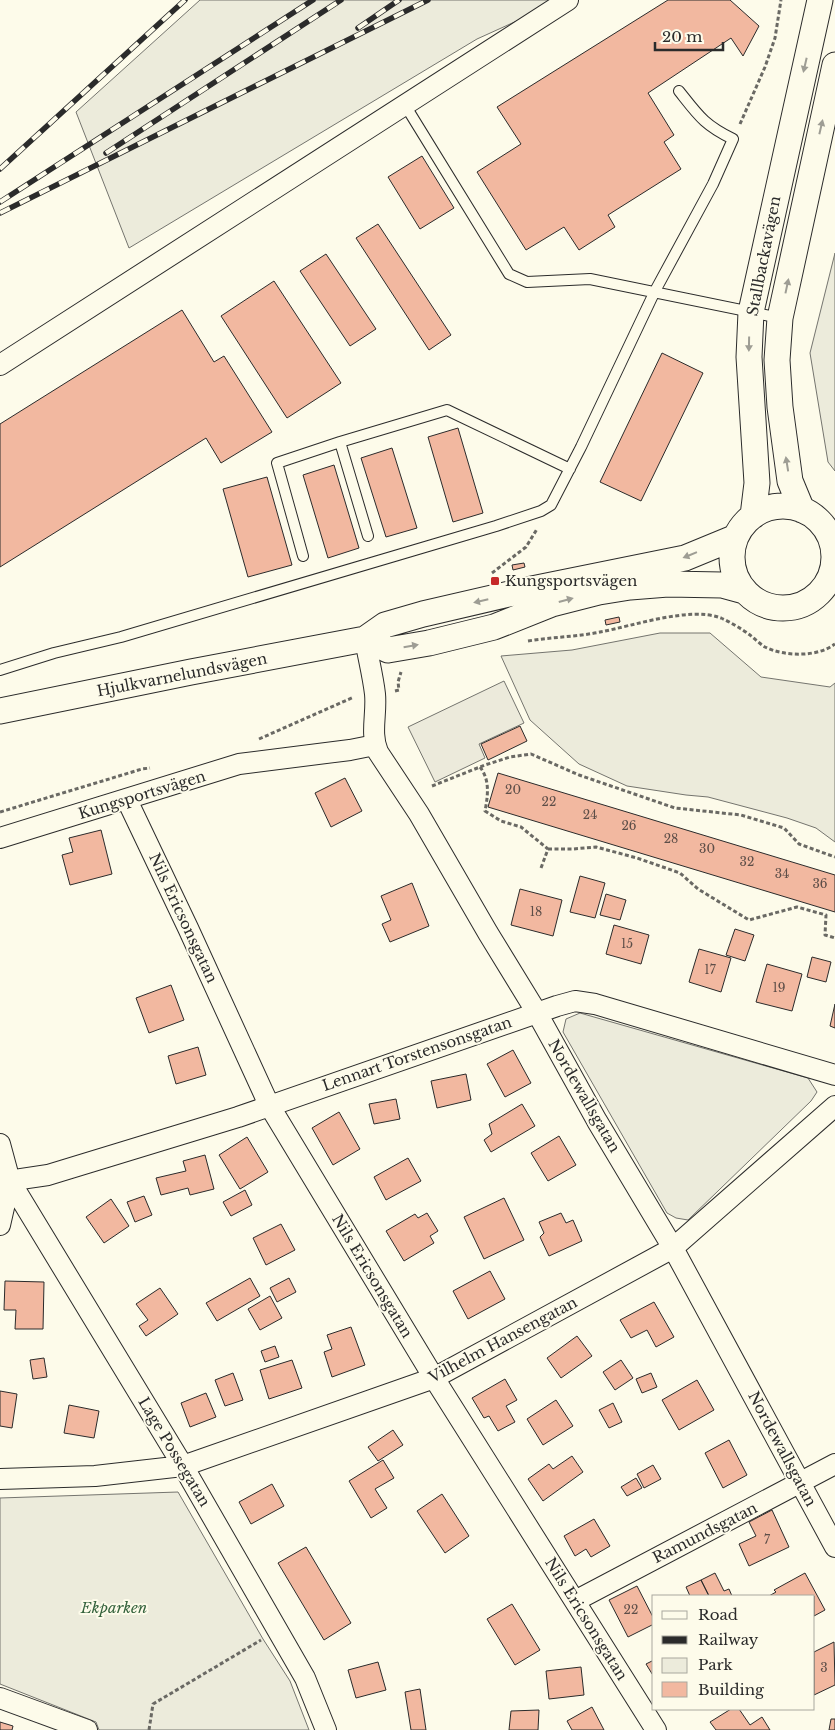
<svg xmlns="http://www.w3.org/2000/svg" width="835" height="1730" viewBox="0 0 835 1730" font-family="'Libre Baskerville',serif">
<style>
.green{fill:#ecebdb;stroke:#74746e}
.parking{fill:#eceadb;stroke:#74746e}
.building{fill:#f2b8a0;stroke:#2b2b2b}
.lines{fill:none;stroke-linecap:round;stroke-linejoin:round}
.service-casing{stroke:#2b2b2b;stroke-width:12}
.minor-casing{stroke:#2b2b2b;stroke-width:22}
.tertiary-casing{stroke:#2b2b2b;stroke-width:27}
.path{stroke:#6a6964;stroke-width:3;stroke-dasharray:4 2.5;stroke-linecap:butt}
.service{stroke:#fdfbea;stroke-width:10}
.minor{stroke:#fdfbea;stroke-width:20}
.tertiary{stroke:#fdfbea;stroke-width:25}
.rail-casing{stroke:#2b2b2b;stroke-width:5.5}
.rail{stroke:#fdfbea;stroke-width:4;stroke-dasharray:11;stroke-linecap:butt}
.oneway{fill:#9e9d94}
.poi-dot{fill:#c62828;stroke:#fdfbea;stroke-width:2}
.labels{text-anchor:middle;stroke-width:4;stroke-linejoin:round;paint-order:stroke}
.number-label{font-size:12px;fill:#5d4e48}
.street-label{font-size:15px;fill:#2b2b2b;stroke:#fdfbea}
.poi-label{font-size:15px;fill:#2b2b2b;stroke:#fdfbea;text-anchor:start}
.park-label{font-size:15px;font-style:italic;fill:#34623c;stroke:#fdfbea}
</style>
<rect width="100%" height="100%" fill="#fdfbea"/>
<path class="green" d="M200,0H563L477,39L129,248L76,112Z
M835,253V471L828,462L810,353Z
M660,633H710L761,677L830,687L835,683V842L816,828L787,818L708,797L686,795L627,786L579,764L530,720L501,656L572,650Z
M580,1013L808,1078L817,1092L811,1101L688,1220L676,1218L667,1213L563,1032L566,1019Z
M178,1492L263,1639L290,1681L309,1730H99L96,1722L0,1684V1498Z"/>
<path class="parking" d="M504,681L524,723L479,744L485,758L435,782L408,727Z"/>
<path class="building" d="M668,0H730L759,26L743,56L731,38L648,93L674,135L664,142L681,169L608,215L615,227L579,250L564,227L526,250L477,172L521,144L497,107Z
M422,156L454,208L420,229L388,177Z
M378,224L451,335L429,350L356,238Z
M326,254L376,329L350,346L300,271Z
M274,281L341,383L287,418L221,316Z
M182,310L214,362L224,356L272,432L221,463L206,438L0,567V424Z
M662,353L703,373L641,501L600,482Z
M458,428L483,513L453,522L428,437Z
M392,448L417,528L386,537L361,458Z
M334,465L359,548L328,558L303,475Z
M267,477L292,565L248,577L223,489Z
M524,563L525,567L513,570L512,565Z
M619,617L620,622L606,625L605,620Z
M520,726L527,741L488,760L481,744Z
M498,773L835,875V912L488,807Z
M345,778L362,811L331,827L315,793Z
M101,830L112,874L70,885L62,855L73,852L69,838Z
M580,876L605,883L595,918L570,912Z
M412,883L429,926L390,942L382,924L391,920L381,896Z
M520,889L562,900L553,936L511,925Z
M606,894L626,900L620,920L600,915Z
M614,925L649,935L641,964L606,954Z
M735,929L754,935L745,961L726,955Z
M699,949L731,958L721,992L689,982Z
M812,957L831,962L826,982L807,977Z
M767,964L802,974L792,1011L756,1002Z
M171,985L184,1020L149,1033L136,998Z
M835,1004V1028L830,1026Z
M198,1047L206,1075L176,1084L168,1056Z
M513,1050L531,1083L505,1097L487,1064Z
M466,1074L471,1100L437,1108L431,1081Z
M396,1099L400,1119L374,1124L369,1104Z
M522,1104L535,1126L491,1152L484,1140L492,1134L489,1124Z
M339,1112L360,1149L333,1165L312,1128Z
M559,1136L576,1165L548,1181L531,1153Z
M247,1137L268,1172L240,1189L219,1155Z
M205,1155L214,1189L190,1195L188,1188L161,1195L156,1178L186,1171L183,1161Z
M408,1158L421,1181L386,1200L374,1177Z
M245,1190L252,1205L231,1216L223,1202Z
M144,1196L152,1215L135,1222L127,1202Z
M504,1198L524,1240L484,1259L464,1217Z
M111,1199L129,1226L104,1243L86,1217Z
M427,1213L438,1231L430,1236L434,1243L404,1261L386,1231L415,1214L418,1218Z
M561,1213L566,1223L573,1220L582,1241L549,1256L540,1237L544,1233L539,1222Z
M281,1224L295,1250L266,1265L253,1238Z
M490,1271L505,1299L468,1319L453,1291Z
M250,1278L260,1296L217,1321L206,1303Z
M289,1278L296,1292L277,1302L270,1288Z
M5,1281L44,1282L43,1329H15L16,1310H4Z
M160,1288L178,1314L146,1336L139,1326L148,1320L136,1304Z
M270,1296L282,1318L260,1330L248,1309Z
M654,1302L674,1337L656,1347L647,1330L631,1338L620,1320Z
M351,1327L365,1365L332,1377L324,1352L332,1349L327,1335Z
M577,1336L592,1356L561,1378L547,1358Z
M275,1346L279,1357L265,1362L261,1351Z
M44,1358L47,1377L33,1379L30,1360Z
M292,1360L302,1388L269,1399L260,1370Z
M621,1360L633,1378L615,1390L603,1372Z
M233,1373L243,1400L225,1406L215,1380Z
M651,1373L657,1387L642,1393L636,1379Z
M505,1379L517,1400L506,1406L515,1422L498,1431L489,1416L484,1418L472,1398Z
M697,1380L714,1410L679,1430L662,1400Z
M0,1391L17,1394L12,1428L0,1426Z
M206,1393L216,1417L190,1427L181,1403Z
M556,1400L573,1426L543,1445L527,1419Z
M613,1403L622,1422L609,1428L599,1410Z
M69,1405L99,1411L94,1438L64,1433Z
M393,1430L403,1445L378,1461L368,1447Z
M729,1440L747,1475L723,1488L705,1453Z
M572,1456L583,1472L543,1501L528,1479L549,1464L553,1469Z
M383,1460L394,1478L375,1489L387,1508L371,1518L349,1481Z
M653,1465L661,1479L644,1488L637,1474Z
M636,1478L642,1488L627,1496L621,1487Z
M272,1484L284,1506L251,1524L239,1502Z
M442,1494L469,1536L445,1553L417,1511Z
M772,1510L789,1547L749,1566L739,1544L756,1536L749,1522Z
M594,1519L610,1546L591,1557L586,1549L575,1556L564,1536Z
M306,1547L351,1623L324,1640L278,1563Z
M715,1573L724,1591L729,1589L732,1596H709L701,1580Z
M805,1573L825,1610L814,1616V1596H769L776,1592L774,1590Z
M701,1580L709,1596H690L686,1587Z
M637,1586L654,1619V1624L628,1637L609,1600Z
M512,1604L540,1650L515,1665L487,1619Z
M834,1642L835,1685L814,1695V1652Z
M654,1660V1677L646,1664Z
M378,1662L386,1690L356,1698L348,1670Z
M581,1667L584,1695L549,1699L546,1671Z
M420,1689L426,1730H411L405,1692Z
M592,1707L604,1730H572L567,1721Z
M731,1709H739L750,1725L762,1717L770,1730H716L710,1722Z
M539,1710L538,1730H509L511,1711Z
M831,1719H835V1730H829Z
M0,1722L13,1726L12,1730H0Z"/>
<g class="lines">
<defs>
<path id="service" d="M405,105L509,274L527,282L590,279L780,318
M368,536L340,442L447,410L570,469
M303,556L277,463L340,442
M0,670L54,653L121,637L496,526L541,511L551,505L581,447L655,291L713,184L733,139C704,125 698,115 679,91"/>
<path id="minor" d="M0,365L568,0
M365,639C368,657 373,676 375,694C377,714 370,733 378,752L419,814L488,933L537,1013L597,1121L673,1248L835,1547
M127,800L188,928L269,1105L434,1378L656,1730
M0,838L239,764L350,750L375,745
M0,1144L10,1181L0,1225
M10,1181L183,1466L305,1678L326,1730
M0,1182L48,1175L238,1117L557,1006L575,1001L595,1004L835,1075
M0,1479L95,1476L183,1466L434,1378L673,1248L835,1106
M575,1601L835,1464
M0,1698L87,1730"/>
<path id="tertiary" d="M732 557a51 51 0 1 1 102 0a51 51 0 1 1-102 0Z
M802,510L790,481L780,407L777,360L780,318L835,65
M753,516L757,483L749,357L751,312L820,0
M365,639L388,650L429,643L494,627L552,604L599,592L630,587L668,584L722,585L744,591
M0,711L191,672L365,639L385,625L423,614L522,591L685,558L736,537"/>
</defs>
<use href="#service" class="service-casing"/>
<use href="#minor" class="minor-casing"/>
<use href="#tertiary" class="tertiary-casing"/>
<path class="path" d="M740,124L765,67L775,38L781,0
M492,573L526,547L537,529
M528,641C552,637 576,637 600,632C633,626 690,606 721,618C730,622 742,629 750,635C755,639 760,644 765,647C785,657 818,657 835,644
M395,691L399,690L398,682L401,672
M259,739L354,697
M480,767C490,780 488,795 485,811L501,821L521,827L548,849L541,868
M432,786L485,765L510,757L531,754L579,775L675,808L741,815L784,828L799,844L835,857
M0,812L142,769L150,768
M548,849H573L596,847L637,858L680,873L698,889L749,920L797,907L826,915L825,935L835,938
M149,1730L153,1704L261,1640"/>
<use href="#service" class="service"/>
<use href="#minor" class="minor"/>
<use href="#tertiary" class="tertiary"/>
<defs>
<path id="rail" d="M358,28L399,0
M106,153L341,0
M0,169L185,0
M0,202L313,0
M0,213L428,0"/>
</defs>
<use href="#rail" class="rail-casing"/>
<use href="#rail" class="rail"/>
</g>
<defs><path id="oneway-solid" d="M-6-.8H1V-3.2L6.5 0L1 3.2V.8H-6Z" transform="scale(1.25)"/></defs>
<g class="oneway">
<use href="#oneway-solid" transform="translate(805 65) rotate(103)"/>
<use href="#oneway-solid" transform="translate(821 127) rotate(-77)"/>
<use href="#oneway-solid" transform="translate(787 286) rotate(-78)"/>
<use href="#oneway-solid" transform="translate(749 344) rotate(91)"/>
<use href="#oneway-solid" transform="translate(787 464) rotate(-99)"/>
<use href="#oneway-solid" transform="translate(690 555) rotate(158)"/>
<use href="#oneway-solid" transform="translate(566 600) rotate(-15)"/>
<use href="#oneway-solid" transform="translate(481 601) rotate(167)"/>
<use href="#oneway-solid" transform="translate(411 646) rotate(-10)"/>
</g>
<rect class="poi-dot" x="490" y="576" width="10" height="10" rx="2.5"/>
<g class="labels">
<g class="number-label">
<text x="513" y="794">20</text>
<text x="549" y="806">22</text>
<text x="590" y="819">24</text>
<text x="629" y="830">26</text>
<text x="671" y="843">28</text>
<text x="707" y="853">30</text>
<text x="747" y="866">32</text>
<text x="782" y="878">34</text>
<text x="820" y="888">36</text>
<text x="536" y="916">18</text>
<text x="627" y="948">15</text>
<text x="710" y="974">17</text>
<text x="779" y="992">19</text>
<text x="767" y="1544">7</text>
<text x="631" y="1614">22</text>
<text x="824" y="1672">3</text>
</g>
<g class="street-label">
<text transform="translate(764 256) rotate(-79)" y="5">Stallbackavägen</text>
<text transform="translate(182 675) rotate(-11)" y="5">Hjulkvarnelundsvägen</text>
<text transform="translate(142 795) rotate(-17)" y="5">Kungsportsvägen</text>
<text transform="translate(183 918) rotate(65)" y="5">Nils Ericsonsgatan</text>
<text transform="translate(417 1054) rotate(-19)" y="5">Lennart Torstensonsgatan</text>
<text transform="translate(584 1096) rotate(60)" y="5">Nordewallsgatan</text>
<text transform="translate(372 1276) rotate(59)" y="5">Nils Ericsonsgatan</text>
<text transform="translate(503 1340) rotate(-28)" y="5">Vilhelm Hansengatan</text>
<text transform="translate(782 1449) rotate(62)" y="5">Nordewallsgatan</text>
<text transform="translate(174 1452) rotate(59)" y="5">Lage Possegatan</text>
<text transform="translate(705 1533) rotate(-27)" y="5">Ramundsgatan</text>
<text transform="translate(586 1619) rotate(58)" y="5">Nils Ericsonsgatan</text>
</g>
<g class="poi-label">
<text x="505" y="586">Kungsportsvägen</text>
</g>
<g class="park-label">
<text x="114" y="1613">Ekparken</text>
</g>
</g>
<rect x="652" y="1595" width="162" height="115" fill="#fdfbea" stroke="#a9a89e"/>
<rect x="662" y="1611" width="25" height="8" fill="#fdfbea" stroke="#a9a89e"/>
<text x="698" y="1620" font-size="15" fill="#2b2b2b">Road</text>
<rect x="662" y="1636" width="25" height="8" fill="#2b2b2b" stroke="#a9a89e"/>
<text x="698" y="1645" font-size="15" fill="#2b2b2b">Railway</text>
<rect x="662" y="1658" width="25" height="15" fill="#ecebdb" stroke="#a9a89e"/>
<text x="698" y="1670" font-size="15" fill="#2b2b2b">Park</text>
<rect x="662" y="1682" width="25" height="15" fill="#f2b8a0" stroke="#a9a89e"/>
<text x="698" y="1695" font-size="15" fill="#2b2b2b">Building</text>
<path d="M655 42v8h68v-8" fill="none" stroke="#2b2b2b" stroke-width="2.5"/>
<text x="662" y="42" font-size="15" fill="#2b2b2b" stroke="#fdfbea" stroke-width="4" paint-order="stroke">20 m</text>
</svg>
